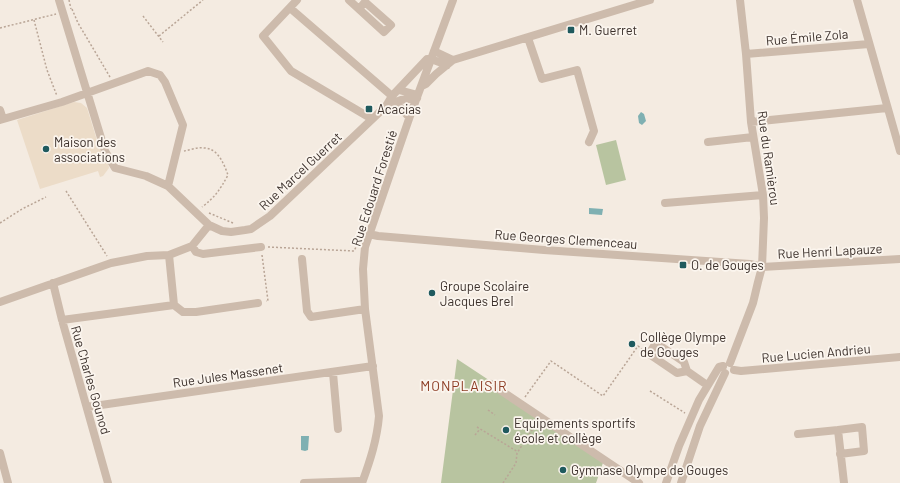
<svg xmlns="http://www.w3.org/2000/svg" width="900" height="483" viewBox="0 0 900 483" font-family="Barlow,sans-serif">
<style>
.green{fill:#b8c4a0}
.plaza{fill:#ecdcc8}
.water{fill:#7fb0b2}
.lines{fill:none;stroke-linecap:round;stroke-linejoin:round}
.path{stroke:#b9a596;stroke-width:1.5;stroke-dasharray:2 2;stroke-linecap:butt}
.minor{stroke:#cdbbac;stroke-width:8}
.poi-dot{fill:#1f5a5e;stroke:#fbf5ee;stroke-width:1.5}
.labels{text-anchor:middle;stroke-width:3.5;stroke-linejoin:round;paint-order:stroke}
.poi-label{font-size:13px;fill:#3b302b;stroke:#fbf5ee;text-anchor:start}
.street-label{font-size:13px;fill:#3b302b;stroke:#fbf5ee}
.neighbourhood-label{font-size:14px;letter-spacing:1px;fill:#8c3b22;stroke:#fbf5ee}
</style>
<rect width="100%" height="100%" fill="#f4ebe1"/>
<path class="green" d="M616,140L626,180L606,185L596,145Z
M457,359L605,457L596,483H441Z"/>
<path class="plaza" d="M74,102L81,103L87,108L100,150L108,163L109,168L103,176L100,177L98,171L40,189L17,120Z"/>
<path class="water" d="M641,112L644,114L646,121L642,125L639,123L638,116Z
M589,208L603,209L602,215L589,214Z
M301,436H309L308,450L305,451L301,450Z"/>
<g class="lines">
<path class="path" d="M69,0L71,9
M72,9L78,23L110,77
M143,16L163,42
M34,20L47,70L57,96
M0,28L56,14
M159,36L203,0
M184,151C190,150 197,147 204,148C218,148 224,164 228,175C220,190 215,197 202,207
M66,191L107,256
M209,213L233,223
M0,223L22,209L46,197
M268,247L354,251L356,247
M262,255L268,301H266
M650,391L685,413
M525,397L551,361L603,396L638,346L642,349
M488,410L495,415
M477,427L518,452
M475,435L480,429
M503,483L516,463L517,453L536,424"/>
<path class="minor" d="M59,0L105,151L115,168L146,176L168,186L209,225L222,231L231,232L245,230L251,229L270,216L386,106L392,96L427,59H431L447,65
M297,0L263,36L291,71L372,119
M349,0L384,32L391,25L365,2L359,9
M857,0L900,151
M290,8L392,96
M528,38L542,79L577,70L594,131L589,142
M434,51L453,60
M746,54L869,44
M422,86L426,84L436,74L453,60L650,0
M399,90L414,94L417,98
M393,99L396,105L401,108L407,115L410,116
M387,106L401,100L417,98
M0,110L3,119
M0,120L62,102L140,74L148,71L160,75L165,82L183,125L168,186
M751,122L887,108
M708,142L753,137
M665,203L763,195
M369,234L378,236L544,250L750,264L762,267L900,259
M192,246L196,252L203,254L261,247
M169,255L174,305L183,312H196L258,303
M302,259L307,311L311,317L365,309
M53,283L62,320L108,483
M0,302L111,263L147,256L169,255L192,246L209,225
M62,320L174,305
M730,363L753,303L758,282L762,267L764,218L763,195L751,122L746,54L740,0
M734,370L741,371L900,357
M687,371L677,373L649,354L656,343L684,362L687,371L707,385
M333,373L338,429
M491,384L639,483
M87,407L373,366
M798,434L838,430
M0,453L8,483
M840,454L864,451L862,427L838,430L844,483
M304,483L359,481L362,482
M362,483C370,461 377,440 379,416L365,309L363,269L365,247L410,116L453,0
M666,483L679,446L699,400L719,367L723,366
M681,483L700,426L725,373"/>
</g>
<g class="poi-dot">
<rect x="567" y="26" width="8" height="8" rx="2"/>
<rect x="365" y="105" width="8" height="8" rx="2"/>
<circle cx="46" cy="149" r="4"/>
<rect x="679" y="261" width="8" height="8" rx="2"/>
<circle cx="432" cy="293" r="4"/>
<circle cx="632" cy="344" r="4"/>
<circle cx="506" cy="430" r="4"/>
<circle cx="563" cy="470" r="4"/>
</g>
<g class="labels">
<g class="poi-label">
<text x="579" y="35">M. Guerret</text>
<text x="377" y="114">Acacias</text>
<text x="54" y="147">Maison des<tspan x="54" dy="15">associations</tspan></text>
<text x="691" y="270">O. de Gouges</text>
<text x="440" y="291">Groupe Scolaire<tspan x="440" dy="15">Jacques Brel</tspan></text>
<text x="640" y="342">Collège Olympe<tspan x="640" dy="15">de Gouges</tspan></text>
<text x="514" y="428">Equipements sportifs<tspan x="514" dy="15">école et collège</tspan></text>
<text x="571" y="475">Gymnase Olympe de Gouges</text>
</g>
<g class="street-label">
<text transform="translate(807 37) rotate(-5)" y="5">Rue Émile Zola</text>
<text transform="translate(769 158) rotate(82)" y="5">Rue du Ramièrou</text>
<text transform="translate(300 171) rotate(-43)" y="5">Rue Marcel Guerret</text>
<text transform="translate(374 188) rotate(-72)" y="5">Rue Edouard Forestié</text>
<text transform="translate(566 239) rotate(4)" y="5">Rue Georges Clemenceau</text>
<text transform="translate(830 251) rotate(-3)" y="5">Rue Henri Lapauze</text>
<text transform="translate(816 353) rotate(-5)" y="5">Rue Lucien Andrieu</text>
<text transform="translate(228 375) rotate(-8)" y="5">Rue Jules Massenet</text>
<text transform="translate(91 380) rotate(74)" y="5">Rue Charles Gounod</text>
</g>
<g class="neighbourhood-label">
<text x="464" y="391">MONPLAISIR</text>
</g>
</g>
</svg>
